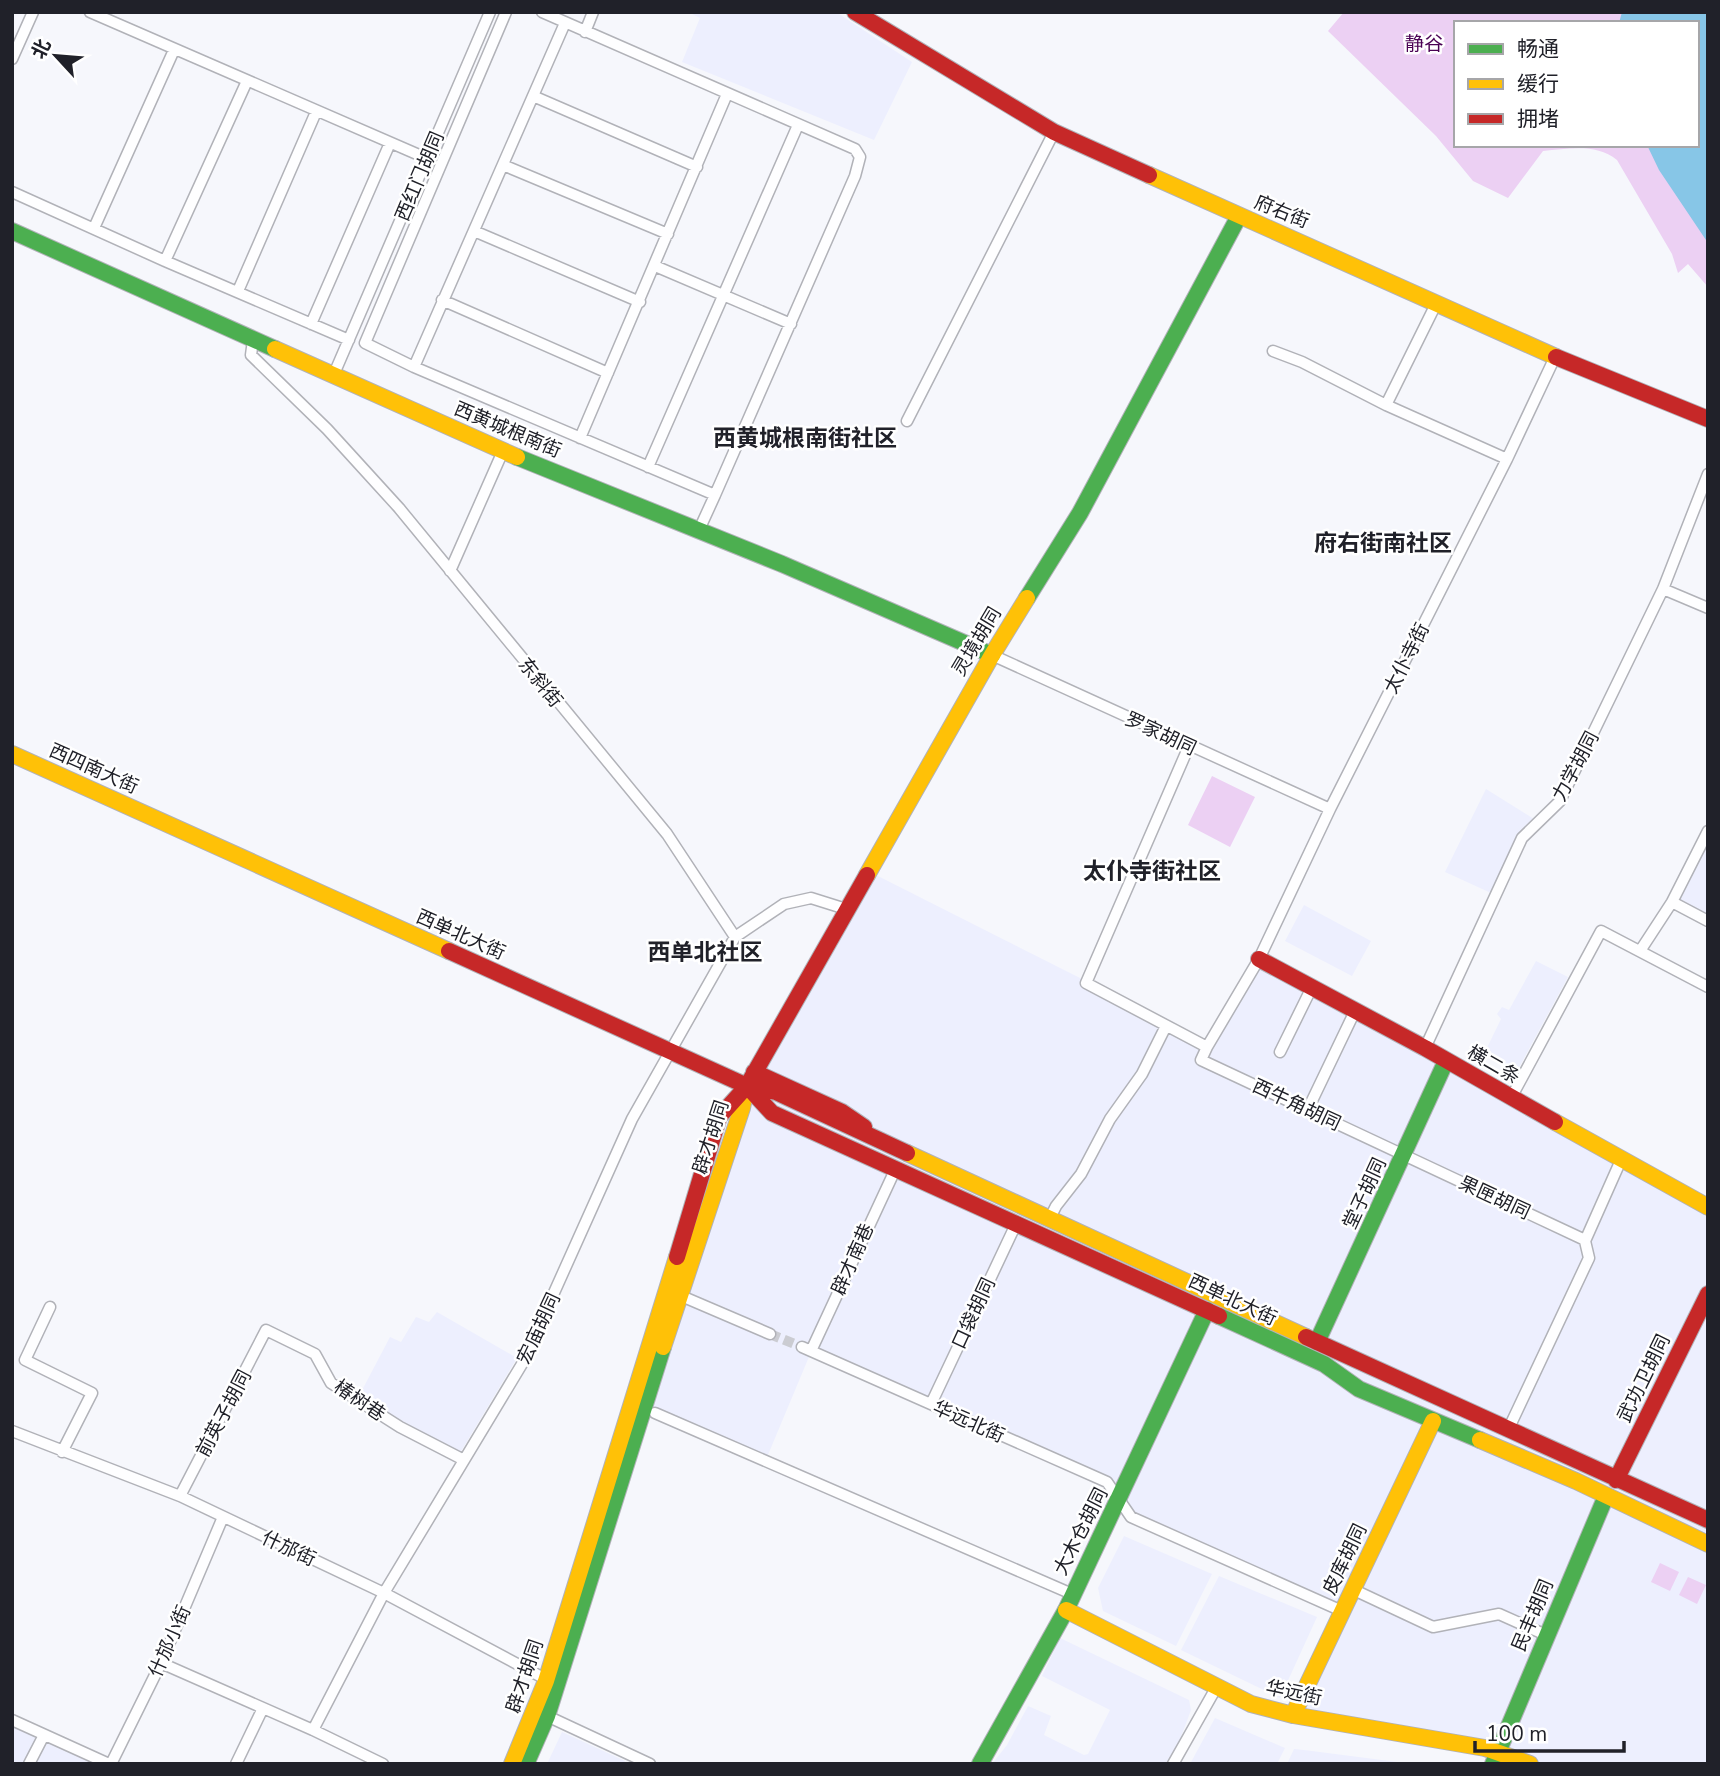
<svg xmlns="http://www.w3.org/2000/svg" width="1720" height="1776" viewBox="0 0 1720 1776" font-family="'Nunito Sans','Noto Sans SC',sans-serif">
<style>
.built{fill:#edeffe}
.green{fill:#ecd0f3;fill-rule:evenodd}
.water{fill:#87c6e7}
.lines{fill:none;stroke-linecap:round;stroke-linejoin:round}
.street-tunnel{stroke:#cbccd2;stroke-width:10;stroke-dasharray:10 5;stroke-linecap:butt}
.street-casing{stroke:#b1b2b8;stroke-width:13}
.fast-casing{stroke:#b1b2b8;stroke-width:18}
.slow-casing{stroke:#b1b2b8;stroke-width:18}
.jam-casing{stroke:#b1b2b8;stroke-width:18}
.street{stroke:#fefeff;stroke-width:10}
.fast{stroke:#4caf50;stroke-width:16}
.slow{stroke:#ffc107;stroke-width:16}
.jam{stroke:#c62828;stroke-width:16}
.labels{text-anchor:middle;stroke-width:5;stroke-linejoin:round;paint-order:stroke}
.park-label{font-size:19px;fill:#4a0254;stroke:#fff}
.street-label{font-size:19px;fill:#202129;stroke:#fff}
.quarter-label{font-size:23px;font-weight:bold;fill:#202129;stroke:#fff}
</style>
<rect width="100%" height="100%" fill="#f6f7fc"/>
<path class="built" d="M688,12H836L912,62L874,140L682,62L700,18Z
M1486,789L1534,819L1521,830L1491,893L1445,872Z
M1708,837V917L1674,901Z
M868,871L1209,1043L1263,961L1708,1209V1764H1530L1300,1717L1348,1613L1128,1512L1107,1482L811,1352L765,1462L644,1408L744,1096Z
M1304,905L1371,941L1352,976L1285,941Z
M1536,961L1568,977L1516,1073L1484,1054L1501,1019L1497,1014L1502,1007L1509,1010Z
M437,1312L517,1358L460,1453L409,1427L359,1396L390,1337L401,1342L416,1317L429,1322Z
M1124,1536L1212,1574L1176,1646L1103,1611L1098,1588Z
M1219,1576L1317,1617L1280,1698L1181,1650Z
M1060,1638L1189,1700L1191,1710L1178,1745L1167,1764H992L1007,1745L1028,1706L1051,1716L1044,1735L1084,1755L1088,1754L1110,1710L1042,1676Z
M12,1718L109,1764H12Z
M1215,1718L1285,1748L1277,1764H1190Z
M562,1732L625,1761L624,1764H547Z
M1294,1749L1304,1750L1413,1764H1287Z"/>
<path class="green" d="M1344,12H1708V287L1688,264L1678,273L1672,254L1617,160C1596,143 1569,149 1543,151L1508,198L1473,181L1436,136L1328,31ZM1456,23H1697V145H1456Z
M1212,776L1255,797L1230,847L1188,825Z
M1660,1563L1679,1572L1670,1591L1651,1582Z
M1688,1577L1706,1585L1697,1604L1679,1595Z"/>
<path class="water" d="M1622,12H1708V243L1659,170L1647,145H1697V23H1619Z"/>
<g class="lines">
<path class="street-tunnel" d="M770,1334L802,1347"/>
<defs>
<path id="street" d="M90,12L426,158
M506,12L365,343L414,367L715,495L855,176L860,157L855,149L542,12
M585,32L593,12
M12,59L33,12
M533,96L697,167
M503,165L668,234
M12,192L165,261L349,340
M94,228L174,50
M474,231L640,302
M165,261L247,81
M655,266L791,324
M238,291L316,112
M442,300L608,373
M311,324L390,143
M253,340L251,355L327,429L399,508L667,834L735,937L632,1119L522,1364L384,1593L313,1730
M1273,351L1302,362L1386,405L1507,459
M414,367L565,23
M334,374L490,12
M1386,405L1436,304
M907,421L1054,132
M580,438L727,94
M648,467L798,125
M699,530L715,495
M450,571L503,451
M1663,589L1708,608
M992,655L1330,809
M1189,746L1086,983L1207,1047L1259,959L1330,809L1507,459L1555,357
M1672,902L1708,921
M735,937L784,904L811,898L846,909
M1640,951L1672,902L1708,831
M1207,1047L1201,1060L1585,1240
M1425,1048L1522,838L1560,801L1663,589L1708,474
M1280,1052L1312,987
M1511,1098L1601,931L1708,987
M1309,1107L1355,1011
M1050,1218L1056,1206L1081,1174L1110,1119L1142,1074L1166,1026
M679,1295L770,1334
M50,1307L25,1360L92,1393L62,1452
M802,1347L1107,1482L1131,1517L1342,1611
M811,1351L896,1168
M931,1404L1017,1222
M655,1413L1072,1594
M1508,1430L1589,1258L1585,1241L1621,1160
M12,1431L180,1496L384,1593L551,1682
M180,1496L266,1330L315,1354L331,1383L400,1427L464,1460
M1352,1589L1433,1627L1499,1614L1546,1635
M161,1663L313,1730L383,1764
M547,1716L650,1764
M12,1720L109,1764
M29,1764L44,1735
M111,1764L161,1663L223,1517
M236,1764L263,1708
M1173,1764L1216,1688"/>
<path id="fast" d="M12,231L275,349
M517,457L782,564L992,655
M1027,598L1080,513L1239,216
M1219,1316L1324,1364L1359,1389L1480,1440
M1317,1342L1446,1061
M526,1764L547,1716L663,1347
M980,1764L1066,1610L1207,1310
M1493,1764L1606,1496"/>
<path id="slow" d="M1149,175L1556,357
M275,349L517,457
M12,754L449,951
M867,875L992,655L1027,598
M1555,1122L1708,1207
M907,1153L1306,1337
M663,1347L742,1108L746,1089
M1480,1440L1576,1481L1708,1544
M1066,1610L1251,1704L1293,1715L1485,1748L1530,1764
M1293,1715L1433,1421
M512,1764L546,1681L677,1257"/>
<path id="jam" d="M855,12L1054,132L1149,175
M1556,357L1708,419
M449,951L747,1086L776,1092L907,1153
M1259,959L1425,1048L1555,1122
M754,1072L842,1112L864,1127
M747,1086L772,1113L1219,1316
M677,1257L719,1117L747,1086L867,875
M1306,1337L1708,1520
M1616,1480L1708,1294"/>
</defs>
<use href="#street" class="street-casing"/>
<use href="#fast" class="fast-casing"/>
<use href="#slow" class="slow-casing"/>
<use href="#jam" class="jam-casing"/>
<use href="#street" class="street"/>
<use href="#fast" class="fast"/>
<use href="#slow" class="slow"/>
<use href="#jam" class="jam"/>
</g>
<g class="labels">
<g class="park-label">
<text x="1424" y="50">静谷</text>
</g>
<g class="street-label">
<text transform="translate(419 176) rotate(-67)" y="7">西红门胡同</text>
<text transform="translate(1282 211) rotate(22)" y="7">府右街</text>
<text transform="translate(508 429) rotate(23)" y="7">西黄城根南街</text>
<text transform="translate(976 641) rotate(-59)" y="7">灵境胡同</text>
<text transform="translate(1406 658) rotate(-63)" y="7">太仆寺街</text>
<text transform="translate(541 682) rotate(51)" y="7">东斜街</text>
<text transform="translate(1161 733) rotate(25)" y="7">罗家胡同</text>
<text transform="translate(1575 766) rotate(-62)" y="7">力学胡同</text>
<text transform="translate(94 768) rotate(24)" y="7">西四南大街</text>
<text transform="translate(461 934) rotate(24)" y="7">西单北大街</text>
<text transform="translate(1494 1064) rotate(30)" y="7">横二条</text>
<text transform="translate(1297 1104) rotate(25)" y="7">西牛角胡同</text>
<text transform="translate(710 1137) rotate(-72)" y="7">辟才胡同</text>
<text transform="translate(1364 1193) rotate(-65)" y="7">堂子胡同</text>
<text transform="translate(1495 1197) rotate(25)" y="7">果匣胡同</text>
<text transform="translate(852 1259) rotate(-66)" y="7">辟才南巷</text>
<text transform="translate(1233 1299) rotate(25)" y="7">西单北大街</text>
<text transform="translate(973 1313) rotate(-65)" y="7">口袋胡同</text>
<text transform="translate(538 1328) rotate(-65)" y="7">宏庙胡同</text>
<text transform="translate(1643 1378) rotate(-64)" y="7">武功卫胡同</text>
<text transform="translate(360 1400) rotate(34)" y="7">椿树巷</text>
<text transform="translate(223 1413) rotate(-62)" y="7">前英子胡同</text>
<text transform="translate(969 1421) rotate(24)" y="7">华远北街</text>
<text transform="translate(1080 1531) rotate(-63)" y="7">大木仓胡同</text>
<text transform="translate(289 1548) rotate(25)" y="7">什邡街</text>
<text transform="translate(1344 1559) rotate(-64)" y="7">皮库胡同</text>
<text transform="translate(1532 1615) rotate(-67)" y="7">民丰胡同</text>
<text transform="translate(169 1641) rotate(-66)" y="7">什邡小街</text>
<text transform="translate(524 1676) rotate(-71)" y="7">辟才胡同</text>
<text transform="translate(1294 1692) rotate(12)" y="7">华远街</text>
</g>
<g class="quarter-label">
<text x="805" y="446">西黄城根南街社区</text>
<text x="1383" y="551">府右街南社区</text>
<text x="1152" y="879">太仆寺街社区</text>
<text x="705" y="960">西单北社区</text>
</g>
</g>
<rect width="1720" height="1776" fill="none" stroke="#202129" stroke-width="28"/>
<rect x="1454" y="21" width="245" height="126" fill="#ffffff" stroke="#a6a6a9" stroke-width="2"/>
<rect x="1468" y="44" width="35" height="10" fill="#4caf50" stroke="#a6a6a9" stroke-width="2"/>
<text x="1517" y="56" font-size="21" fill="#202129">畅通</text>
<rect x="1468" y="79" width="35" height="10" fill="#ffc107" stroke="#a6a6a9" stroke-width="2"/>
<text x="1517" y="91" font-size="21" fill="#202129">缓行</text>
<rect x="1468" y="114" width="35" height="10" fill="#c62828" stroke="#a6a6a9" stroke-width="2"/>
<text x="1517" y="126" font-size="21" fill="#202129">拥堵</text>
<g transform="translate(56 56) rotate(296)" stroke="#ffffff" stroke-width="5" paint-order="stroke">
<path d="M0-5L12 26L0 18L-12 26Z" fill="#202129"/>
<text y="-10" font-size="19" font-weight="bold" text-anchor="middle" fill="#202129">北</text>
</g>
<path d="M1475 1741v10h149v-10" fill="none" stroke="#202129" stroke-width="3.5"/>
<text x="1486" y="1741" font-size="21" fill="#202129" stroke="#ffffff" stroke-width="5" paint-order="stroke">100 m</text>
</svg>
